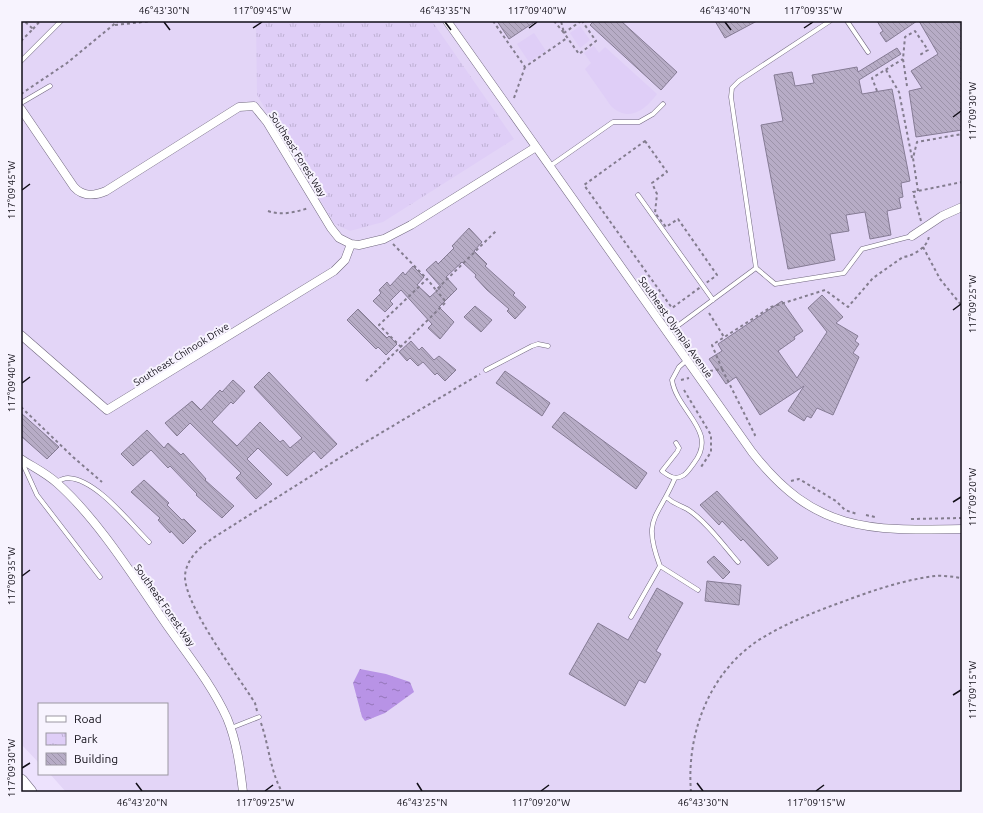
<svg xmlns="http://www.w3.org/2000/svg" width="983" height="813" viewBox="0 0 983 813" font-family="Ubuntu,sans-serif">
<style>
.built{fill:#e3d5f7}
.grass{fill:#dfcef7}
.park{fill:url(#park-tufts)}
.water{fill:url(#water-ripples)}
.building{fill:url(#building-back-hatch);stroke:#857b94}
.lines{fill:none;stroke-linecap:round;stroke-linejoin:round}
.lane-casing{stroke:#71687f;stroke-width:5}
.street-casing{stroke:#71687f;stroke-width:9}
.primary-casing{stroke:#71687f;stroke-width:14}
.path{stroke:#837c8e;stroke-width:2;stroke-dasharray:3 3;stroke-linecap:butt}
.lane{stroke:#fff;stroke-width:4}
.street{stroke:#fff;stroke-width:8}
.primary{stroke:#fff;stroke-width:13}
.ticks{fill:none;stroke:#110e17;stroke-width:1.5}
.labels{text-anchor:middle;stroke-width:4;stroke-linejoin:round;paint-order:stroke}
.street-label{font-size:10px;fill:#110e17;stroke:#f7f3fe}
.neatline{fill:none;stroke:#110e17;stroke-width:1.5}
.ticks-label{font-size:10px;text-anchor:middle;fill:#110e17}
</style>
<defs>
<pattern id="park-tufts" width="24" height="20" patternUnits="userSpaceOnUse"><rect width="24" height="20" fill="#dfcef7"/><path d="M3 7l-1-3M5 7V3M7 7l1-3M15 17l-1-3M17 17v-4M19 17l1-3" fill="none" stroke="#beb0d3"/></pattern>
<pattern id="water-ripples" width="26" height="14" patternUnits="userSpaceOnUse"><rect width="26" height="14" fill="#b893e6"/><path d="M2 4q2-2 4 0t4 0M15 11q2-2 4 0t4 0" fill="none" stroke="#9476b9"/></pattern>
<pattern id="building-back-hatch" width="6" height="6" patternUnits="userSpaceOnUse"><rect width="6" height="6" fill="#b7acc6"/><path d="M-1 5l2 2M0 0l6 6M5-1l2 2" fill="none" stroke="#9c93a9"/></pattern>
</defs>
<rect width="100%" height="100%" fill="#ede2fd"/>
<path class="built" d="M21,21H962V792H66L50,774H167V704H39V763L21,744Z"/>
<path class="grass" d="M580,26L590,40L580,48L570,33Z
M534,33L546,51L529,62L517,44Z
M594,46L599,53L605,47L657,94C645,110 629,123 611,106L585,69L591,63L584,53Z"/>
<path class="park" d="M256,21H432L514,139L383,222L350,231L335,224L257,95Z"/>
<path class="water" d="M360,669L386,674L410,682L414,692L385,713L365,721L362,717L353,683Z"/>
<path class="building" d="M497,21H536L509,39Z
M594,21H621L677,72L661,90L590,25Z
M715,21H757L725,38Z
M877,21H917L886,42L880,33L883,31Z
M919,21H962V130L916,137L909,91L922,88L911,71L938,54Z
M897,48L901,54L859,80L862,94L892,89L910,181L901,183L903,197L899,198L901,208L887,211L891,235L870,239L865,212L846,215L849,231L830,234L835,260L788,269L761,125L783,121L774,75L792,72L795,86L814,83L812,75L857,67L858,72Z
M469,228L482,242L474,251L487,264L485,266L515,293L513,295L526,307L515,319L507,311L509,309L487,290L475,277L476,275L462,262L446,277L457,289L439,307L454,322L440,339L428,328L432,324L401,290L390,301L393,304L385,312L373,301L381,293L379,290L387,282L390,286L403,272L405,275L413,266L424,277L417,285L430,297L441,287L426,270L436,261L438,264L454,248L452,246Z
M822,295L843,317L836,323L858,336L855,341L859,344L853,353L859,357L833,415L817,408L811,418L807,416L804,421L788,411L804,386L760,415L736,377L726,384L709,359L722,351L718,344L782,301L803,331L794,337L795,339L778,351L797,378L827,332L808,308Z
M475,306L492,320L481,332L464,317Z
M358,309L387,338L389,336L397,344L386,355L378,347L376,349L347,320Z
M411,341L419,350L422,347L434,360L439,356L456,370L445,381L437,373L435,375L423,362L418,366L410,358L407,361L399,352Z
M505,371L550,403L542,416L496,383Z
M269,372L337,444L321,459L314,451L287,476L258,448L247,459L272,484L256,499L236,478L241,473L190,423L177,436L165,423L192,401L201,410L220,390L222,392L233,380L245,391L233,404L231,402L212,422L237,446L260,422L280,442L283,440L290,448L302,438L254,387Z
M564,412L647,473L636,489L552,427Z
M21,413L59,447L47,459L21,436Z
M147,430L164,448L168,443L181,455L183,453L206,479L205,480L234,506L222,518L196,495L197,494L170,466L168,468L151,450L133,466L121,454Z
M144,480L169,503L167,505L182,520L184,519L196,531L183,544L171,531L170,533L158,520L160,518L131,492Z
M717,491L778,558L768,566L743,539L741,541L722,521L719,525L700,505Z
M714,556L730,572L723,579L707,562Z
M707,581L741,585L739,605L705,601Z
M657,588L683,603L656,651L661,654L645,683L639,680L625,706L569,674L598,623L628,640Z"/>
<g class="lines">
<defs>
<path id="lane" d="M847,21L868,52
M21,61L61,21
M21,103L50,86
M550,166L613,122H639L653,114L663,104
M638,195L713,300
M756,268L775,284L844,273L862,249L912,236
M668,333L756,268L731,97L732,88L739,81L830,21
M486,370L532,346L538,344L548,346
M676,443L679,448L677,452L662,471C669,476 675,481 684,475C688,472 691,467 694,463C719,431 677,412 672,380L679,367L687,360
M22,462L37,495L100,577
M56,482C60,480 64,478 68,478C96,479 129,522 149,542
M666,497C675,505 678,504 687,509C704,519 725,547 738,562
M660,566L698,590
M631,617L660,566C642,518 657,520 675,478
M231,728L259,717"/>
<path id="street" d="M447,21L752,452C814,532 868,531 962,529
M21,109L74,187C83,197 94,196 106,191L239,107L254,106L267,122L331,228L339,238L351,244L359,245L384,239L411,225L536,147
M912,236L942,216L962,207
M21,335L107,410L334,271L345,260L351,244
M21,459C33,467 46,473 57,483C100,521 138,584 171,631C191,659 213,687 227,718C237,742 240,767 243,792"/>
<path id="primary" d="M21,781L30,792"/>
</defs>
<use href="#lane" class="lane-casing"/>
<use href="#street" class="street-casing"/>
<use href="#primary" class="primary-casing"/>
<path class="path" d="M493,21L525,67L567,38
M554,21L564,33L561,21
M581,21L564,33L579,54L596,41L582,21
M115,25L152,21
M33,29L40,21
M21,41L33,29L24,21
M886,70L899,92L912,158
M907,86L903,59L905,37L915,31L928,50L918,56
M877,91L872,78L903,59
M21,94L67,63L118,21
M514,98L525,67
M645,141L667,172L652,183L657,194L655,213L666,227L678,219L717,275L672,308L584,185Z
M918,191L913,158L917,142L962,134
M268,211C282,216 295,212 309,208
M921,221L913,192L962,182
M393,244L427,279
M923,247L940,279L962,306
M709,313L724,337
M401,347L379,325L427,279L436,290L497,230
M722,369L755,435L752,437
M704,372L722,369L712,345L771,307L825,290L848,307L873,278L903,257C914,256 929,246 929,235
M681,380L689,378
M366,381L446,302L436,290
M684,390L711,435V452L701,467
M21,407L73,457L102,482
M791,481L799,479L836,501L845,510L857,514
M866,515L875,517
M911,519L962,518
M257,711L255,703C238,676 184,605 185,576C186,559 200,547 213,538L349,452L480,374
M261,723C269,746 270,770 282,792
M691,792C686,733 710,670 762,638C787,623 814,612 842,602C871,591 903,580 935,576C943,575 953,577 962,578"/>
<use href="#lane" class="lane"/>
<use href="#street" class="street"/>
<use href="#primary" class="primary"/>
</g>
<path class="ticks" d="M164,22L170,30M445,22L451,30M725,22L731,30M253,28L262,22M529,28L537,22M804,28L813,22M953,117L961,111M22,190L30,184M953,310L961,304M22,383L30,377M953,502L961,497M22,576L30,570M953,695L961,690M22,768L30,763M136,783L142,791M417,783L422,791M697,783L703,791M265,791L273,785M541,791L549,785M816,791L824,785"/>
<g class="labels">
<g class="street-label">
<text transform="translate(298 154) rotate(58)" y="4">Southeast Forest Way</text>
<text transform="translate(676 327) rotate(55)" y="4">Southeast Olympia Avenue</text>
<text transform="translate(181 354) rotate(-32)" y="4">Southeast Chinook Drive</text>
<text transform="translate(165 605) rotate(55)" y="4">Southeast Forest Way</text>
</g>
</g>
<rect width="983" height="813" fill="none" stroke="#f7f3fe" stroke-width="44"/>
<rect x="38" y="703" width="130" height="72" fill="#f7f3fe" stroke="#9b97a2"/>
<rect x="46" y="716" width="20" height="6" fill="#ffffff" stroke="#9b97a2"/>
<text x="74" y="723" font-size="12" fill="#110e17">Road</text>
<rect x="46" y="733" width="20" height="12" fill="url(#park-tufts)" stroke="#9b97a2"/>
<text x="74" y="743" font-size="12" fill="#110e17">Park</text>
<rect x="46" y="753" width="20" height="12" fill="url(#building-back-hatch)" stroke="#9b97a2"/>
<text x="74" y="763" font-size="12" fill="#110e17">Building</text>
<rect x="22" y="22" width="939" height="769" class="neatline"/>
<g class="ticks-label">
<text x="164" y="14">46°43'30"N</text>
<text x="262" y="14">117°09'45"W</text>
<text x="445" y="14">46°43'35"N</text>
<text x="537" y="14">117°09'40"W</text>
<text x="725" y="14">46°43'40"N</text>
<text x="813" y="14">117°09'35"W</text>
<text transform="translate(972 111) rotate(-90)" y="4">117°09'30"W</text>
<text transform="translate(11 190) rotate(-90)" y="4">117°09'45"W</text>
<text transform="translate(972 304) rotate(-90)" y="4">117°09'25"W</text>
<text transform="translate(11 383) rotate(-90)" y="4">117°09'40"W</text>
<text transform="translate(972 497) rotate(-90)" y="4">117°09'20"W</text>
<text transform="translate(11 576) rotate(-90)" y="4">117°09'35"W</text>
<text transform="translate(972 690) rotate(-90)" y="4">117°09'15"W</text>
<text transform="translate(11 768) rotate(-90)" y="4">117°09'30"W</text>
<text x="142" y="806">46°43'20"N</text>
<text x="265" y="806">117°09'25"W</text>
<text x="422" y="806">46°43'25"N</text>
<text x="541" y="806">117°09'20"W</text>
<text x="703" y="806">46°43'30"N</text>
<text x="816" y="806">117°09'15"W</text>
</g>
</svg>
